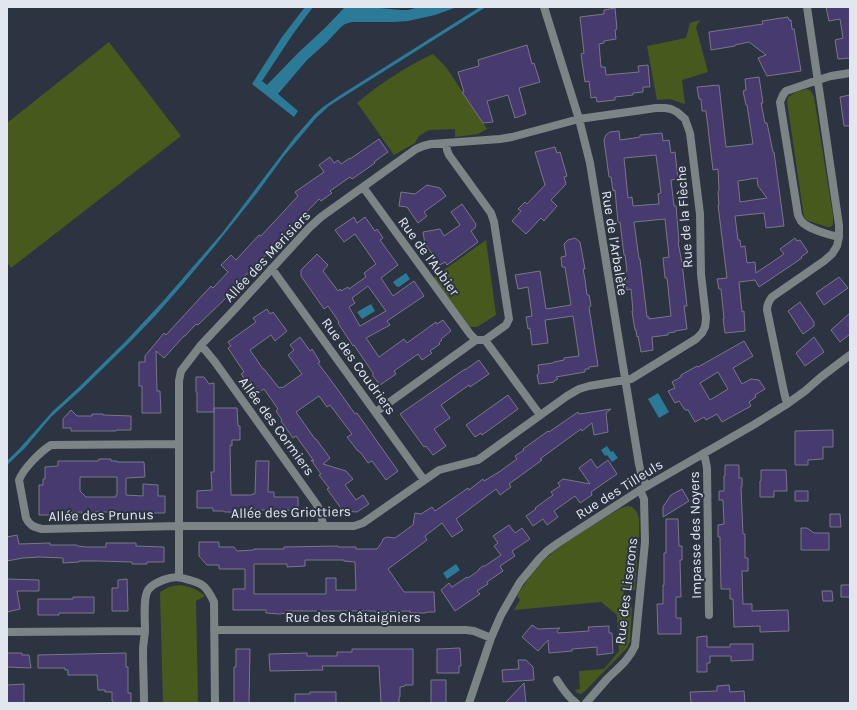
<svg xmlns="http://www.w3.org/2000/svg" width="857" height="710" viewBox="0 0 857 710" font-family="Karla,sans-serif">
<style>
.green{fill:#47591d}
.water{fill:#2b7a98}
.building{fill:#473a6f;stroke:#797687;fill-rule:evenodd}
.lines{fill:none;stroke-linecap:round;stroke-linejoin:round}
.street{stroke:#7c8586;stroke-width:8}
.labels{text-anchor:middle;stroke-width:4;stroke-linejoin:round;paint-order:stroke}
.street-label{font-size:14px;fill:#e2e6ef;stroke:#2d3441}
</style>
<rect width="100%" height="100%" fill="#2d3441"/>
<path class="green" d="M700,20L696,27L708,72L682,80L685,104L670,99L657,100L647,46L686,38L690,23Z
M109,42L181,136L11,268L7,262V123Z
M433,54L446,67L487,129L478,134L455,137V129L429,130L419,136L415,143L394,155L363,111L357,103C379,84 407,66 433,54Z
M807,89L811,91L814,97L833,216V224L831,227H827L806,220L804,217L787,101L788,97L796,92Z
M486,240L496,315L477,327H470L433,278Z
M628,506L632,507L637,512L639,519V534L635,590H624L623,608L632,607L630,642L627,648L585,691L581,694L577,693L575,690L580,689L579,671L604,669L619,651L617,615L601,602L514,610L520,600L517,596C525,583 534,569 545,559C566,540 595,524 619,509L624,507Z
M179,585C189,586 197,589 205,596L196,601L198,701L201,703H163L160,592L169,587Z"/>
<path class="water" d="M305,7H313L293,34L262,81L267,85L299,52L325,28L345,7L379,8L401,10H408L419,7H457L435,15L408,21L393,22H352L345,24L341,27L327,42L307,60L278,94L298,111L294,117L252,84L282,37Z
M480,7H486L343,97L329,106L316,118L284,156L257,193L214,247L183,284L156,315L131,341L81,390L51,417L25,448L7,465V461L20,448L53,411L77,389L125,342L165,299L223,232L295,137L315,114L323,107L339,96Z
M406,273L410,279L399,287L396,286L393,282Z
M371,304L375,311L362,319L357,312Z
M658,393L669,412L659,418L648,399Z
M607,446L611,452L613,451L618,458L612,462L607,455L605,456L601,450Z
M456,564L460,570L447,579L443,573Z"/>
<path class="building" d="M826,7H850V58L838,59L835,40L843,38L840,19L829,21Z
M615,8L617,29L615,30L616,39L604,41V43L599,44L601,67H605L606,75L639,72L638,66L648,65L650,87H643V92L633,93V95L615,97V100L597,102L596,97L591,98L589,81L585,82L581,54L584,53L580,17L604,14V10Z
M788,17L789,20H791L792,29H794L801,71L767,76L758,58L766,55L749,42L735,45V46L711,50L709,32L763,24L762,21Z
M527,45L532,64L534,63L540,82L519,88L526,114L515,118L508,95L487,101L493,122L483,123L462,92H464L458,72L479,66L478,60Z
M759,77L763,103H761L765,123H767L773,152H774L784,226L766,228L764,213L735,216L738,240H740L741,247L745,246L747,263L755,262L756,273L784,254L780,249L795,238L797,241L800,240L808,252L801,257L802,258L759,287L755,280L739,282L742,312L744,311L745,331L725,333L723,319H724L721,289H719L717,279L727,278L718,205H719L718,192L719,190L718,169L713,170L706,111H702L701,99H699L697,87L719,85L726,147L753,144L747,105H746L743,91L746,90L745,79ZM757,178L758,186L767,198L740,202L738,181Z
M850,95V126H844L840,97Z
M619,131L620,140L640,137V135L662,133L663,141L669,140L671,153L675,152L678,179L671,180L674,206H676L679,242H678L682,263L687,306H684L687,329L675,331V332L668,333V335L652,337L653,350L641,352L638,336L637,337L636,330H635L633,318L632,311H633L631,289L627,290L625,275L627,270L625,255H624L620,222L618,223L615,190L613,191L611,177H609L604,140L606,135L610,132ZM656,155L661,193L658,194L659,204L633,206L632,197L628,198L624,158ZM665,219L669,257L663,258L665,278H667L671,316L649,319V317H647L640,259H639L634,222Z
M379,139L388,152L374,162L375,163L365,170L352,179L350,177L330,191L332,193L321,201L319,199L260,261H259L242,279L243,280L229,295L198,325L196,324L185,336H184L164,358L156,351L157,391H160L161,413H142V386H139V362H145V356L164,333L166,335L211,286L213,288L228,272L221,265L231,255L236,260L259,235L261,236L298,196L295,192L324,172L319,165L330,157L334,163L338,160L341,164L350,158V159Z
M555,147L557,153L560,152L567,176L564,177L566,184L551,200L557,206L544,221L541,218L526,234L512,221L521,211L518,209L525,202L527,204L545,185L535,152Z
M427,185L440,188L446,196L424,212L427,216L418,223L407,207L399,206L401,192L415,194Z
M462,204L476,224L475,228L471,231L478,242L447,265L445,262L440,265L425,244L423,232L440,229L444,236L460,225L451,212Z
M354,217L357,223L365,217L375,231L377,229L383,238L380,240L398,265L381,278L393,296L414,281L424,296L387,321L390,325L366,338L379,357L404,339L407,343L436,322L437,324L443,320L451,331L441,339L442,340L439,343L440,344L430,351L432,353L422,360L418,354L394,371L396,374L380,385L373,376V373L354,345L353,346L338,323L339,322L328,306L324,309L301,276V270L317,254L328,265L323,271L338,291L340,289L341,291L348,287L349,289L366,277L364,273L376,264L355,234L344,242L335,230ZM368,286L386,311L360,326L349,307L355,303L352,298Z
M575,238L580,242L585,269H583L585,279L587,295H589L591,306L589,307L598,366L589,367V369H585V372L556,377L558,379L554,381V382L539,384L537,375L539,373L538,365L553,363L554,362L564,360V358L579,356L573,316L545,320L548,343L532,345L530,328L528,329L526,317L532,316L528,287L518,289L515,275L540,271L546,309L571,305L565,267H562L561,257L566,256L564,244L568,240Z
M839,277L848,288L824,305L816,293Z
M800,302L814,322V326L803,334L788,311Z
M267,309L270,314L273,312L287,331L275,341L271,335L250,350L263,369H264L279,388L281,387L282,388L302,374L288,355L294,350L290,345L300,337L310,351L312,349L320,362L318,363L338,390L355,414L357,413L398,471L386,480L372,461L368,463L361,453L357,450L347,437L352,434L330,405L327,407L319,396L296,412L315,439H316L330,458L323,464L346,471L353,479L345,485L356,500L363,495L369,504L357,512L343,511L327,489L329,488L319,475L321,474L311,460L314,461L296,436L293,438L281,421L282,420L276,411L278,409L264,389L258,393L249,380L247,382L241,374L244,372L228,348L231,346L228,342L256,322L253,318Z
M850,313V334L840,342L831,330Z
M814,337L824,352L805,366L796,353Z
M744,341L753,356L733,368L742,384L751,379L759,380L765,389L755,395L756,397L749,402L751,406L722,422L717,414L706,420L704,417L695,422L688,410H685L679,401L675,403L668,391L675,388L672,382L681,377V375L697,366L698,367ZM718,372L728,389L710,400L700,383Z
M479,360L489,374L470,387L469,385L441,405L450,418L434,429L446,446L433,455L426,446L424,447L400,414L465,369V370Z
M196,377H204L209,384L214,383V412H197V392H196Z
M508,395L518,409L482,435L481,433L475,437L466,425Z
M214,408H237L238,426H240V440H232V446L230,445L231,495H252V494H255L256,461H269L268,492H274V497H298V510H246V511H241V512H225L223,511H213V508H197V491L212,490L211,472H214Z
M611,409L606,413L608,432L594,435L592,423L582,431L581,429L540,459L542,460L509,484L511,487L500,495L496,489L456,519L463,530L452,537L442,523L425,536L427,540L388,569L404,592H434L435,612H428L425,613H410V611L375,612V611H287V613L279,614L266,613V610H233V589H245V569H219V565H207L199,556V542H219V547H234L237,551L254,550V549H284V547L338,546V547H356V549H377L382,542L383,539L387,537L395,538L413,525L415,513L421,514L432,507L435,511L468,488L469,490L483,479L484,481L499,472L517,459L515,456L524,450L523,449L548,431L549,432L578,412L579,414ZM305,560H344V561L355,562L356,590H336V578H326V594H254V564H287V567L305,566Z
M71,410L77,416H92V414H103V415L131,416V430H117L116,431H71V428H63V419Z
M833,430V447H823V459L808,460V465H795V431Z
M99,459H111V461H117V462H144L145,477L126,478V495L143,496V484L158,485V496H165V513H130V512H93V514H82V512L60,513H56V515H39V485H43V479H45V467L58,466V461H98ZM80,477H117V495H116V497H86L80,491Z
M591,459L597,468L608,460L617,474L591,492L592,495L580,503L575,496L554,511L558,517L547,525L543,519L533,526L526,516L536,509L535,508L553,495L551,492L560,486L558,483L563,479L590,484L579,468Z
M725,465H739V478H742V487H741L743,534H745V558H748V571H742L743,604H752V611L788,610L789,631L760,632V626L734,627L733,599H730V589H721L720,537H718V525L724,524L723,500H719V491H724V476H725Z
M761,470H786L787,491H774V497H760V481H761Z
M682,489L689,501L663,517V507L671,495Z
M795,491H808V501H795Z
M830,514H840L841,527H830Z
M666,519H678L679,546H682V560H680L681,597H676V618H681V634H658L657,604H663V585H664V553H666Z
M509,525L515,533L522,528L530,539L512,551L515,556L500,566L503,571L487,582L488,584L477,591L480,594L455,611L441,590L449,583L452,587L467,577L468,578L478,571L479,569L483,566H485L501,555L494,546L498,543L493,536Z
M801,528H807L814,533H829V550H801Z
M17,535L19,544L50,543V545H77L78,546L86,547H106V543H136V546L164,547V562H147V564H132V562L97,561H79V562L63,563V558L40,557L23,558L7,561V537Z
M7,579L39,580V591H17L20,609L7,612Z
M127,579L128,611H112V588H118V580Z
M841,585H850V597H841Z
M822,591H832L833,601H823Z
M73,597H94V613H59V615H38V599H73Z
M532,625L538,629L560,628L557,631L558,633L589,631L588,627L609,626V633H612L613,653L597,655V647L572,649V651L549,653L548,640L538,651L522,637Z
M707,636V647H730V644H753V660L731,661V656H710V663H707V672H697V637Z
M460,648L461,666H459V673H437V649Z
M236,649H250L249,703H234V667H236Z
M352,649H413V685H405V686L400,687V697H399V703H381L379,666H322L323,670L270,671L269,654L307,653V656H337V652H352Z
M7,653H22V655H29L31,668L7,667Z
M126,653V667H128V693H131V703H113V701H112V692H105V690H98L97,675H68V670H65V668H38V655Z
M518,660H526L533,667L534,680L503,682L502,670L519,669Z
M431,680H446V703H431Z
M524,683L526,703H505Z
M24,684V703H7V685Z
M729,685L730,692L744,691L745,703H691L690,692L717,691V686Z
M310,692H336V703H295V694H310Z"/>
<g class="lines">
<path class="street" d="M544,7L579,119L590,163L639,464L642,478L647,486
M446,143L447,150L449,155L491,213L494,222L509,319L506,325L485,340H476
M363,187L470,334L476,340
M839,237C829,235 808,229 801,221C800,219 799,217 798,215L780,102L783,95L786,91L818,80L831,76L850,73
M271,269L275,273L424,480
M485,340L540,415
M201,345L215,362L317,505L321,512L323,526
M787,404L784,392L767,310C767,305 768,302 772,297L824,261L832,254L837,246L839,237V225L807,7
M376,412L476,340
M179,444L51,445C41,451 23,469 19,480L26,518C30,526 34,527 42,529L179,526H354L363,523L439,470L478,460L567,396L579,389L589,386L631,379L696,339L702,333L705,327L706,318L701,274L700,214L690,133L685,119L677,112L671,109L665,108H656L579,119L512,137L500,139L431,144L423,146L416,149L321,217L309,228L233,311L201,345L181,371L179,381V577
M704,453L707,468L709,615
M214,630H466L474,631L491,638
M7,632L145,631
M557,680C562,688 568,697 576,703
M144,703C144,686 143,668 143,651C143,643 145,636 145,629C145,619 143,598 148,590C154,582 172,575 182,578C201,583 205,583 214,602L215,703
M469,703L491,638L501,615L520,582L539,559L547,551L558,543L578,530L640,490L755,424L787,404L805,391L821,377L850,355
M586,703C593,695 600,687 607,679C617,669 629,660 635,646L645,542L644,499L640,490"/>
</g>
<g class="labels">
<g class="street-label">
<text transform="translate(684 217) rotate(-94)" y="5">Rue de la Flèche</text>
<text transform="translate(615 243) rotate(81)" y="5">Rue de l’Arbalète</text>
<text transform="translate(267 256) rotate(-47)" y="5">Allée des Merisiers</text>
<text transform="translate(429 256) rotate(54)" y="5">Rue de l'Aubier</text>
<text transform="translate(359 366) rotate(54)" y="5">Rue des Coudriers</text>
<text transform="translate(277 426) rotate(54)" y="5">Allée des Cormiers</text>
<text transform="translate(619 489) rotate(-32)" y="5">Rue des Tilleuls</text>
<text transform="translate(291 512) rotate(-1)" y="5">Allée des Griottiers</text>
<text transform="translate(101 515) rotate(-1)" y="5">Allée des Prunus</text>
<text transform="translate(695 535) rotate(-91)" y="5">Impasse des Noyers</text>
<text transform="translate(626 591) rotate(-83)" y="5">Rue des Liserons</text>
<text x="353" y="622">Rue des Châtaigniers</text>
</g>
</g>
<rect width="857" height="710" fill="none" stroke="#e2e6ef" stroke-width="16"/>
</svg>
